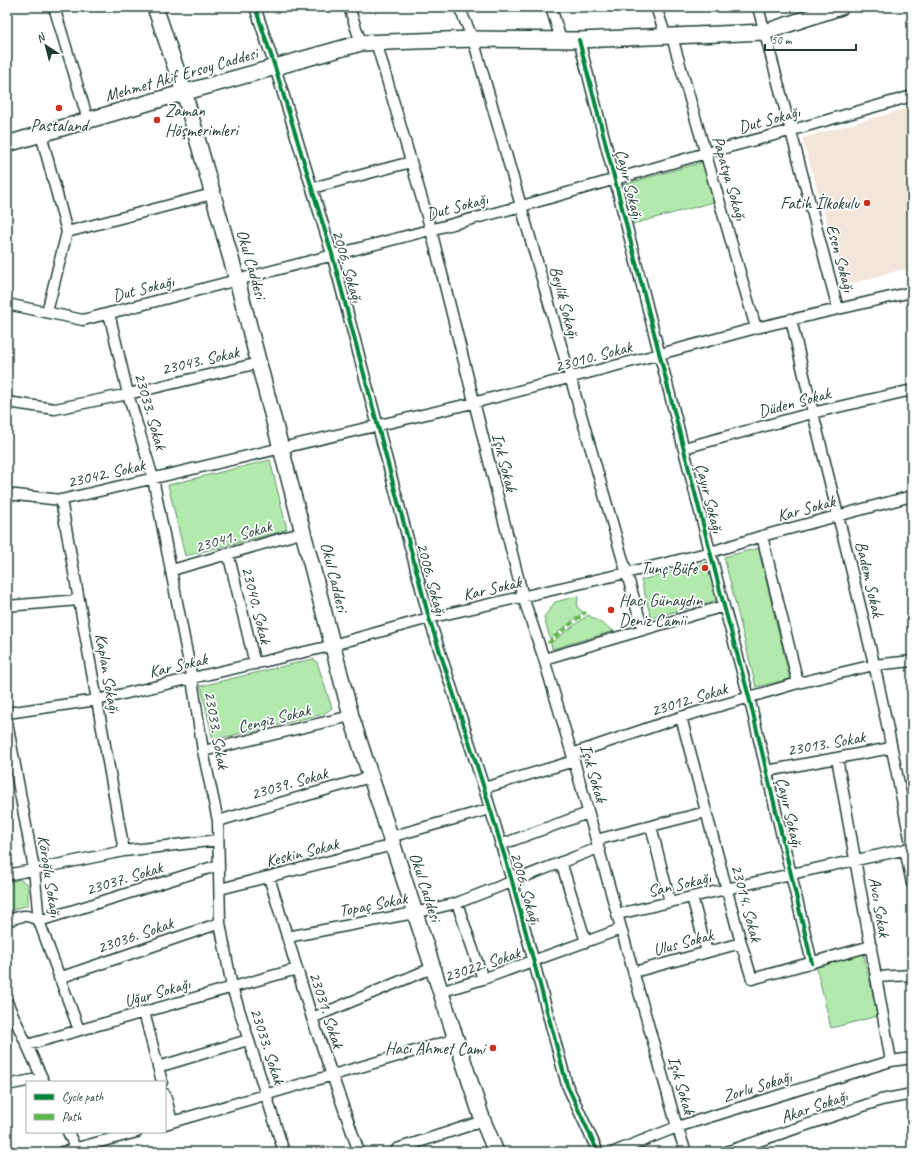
<svg xmlns="http://www.w3.org/2000/svg" width="919" height="1159" viewBox="0 0 919 1159" font-family="Caveat,sans-serif">
<style>
.built{fill:#f2e6db}
.green{fill:#b2eaad;stroke:#689470}
.lines{fill:none;stroke-linecap:round;stroke-linejoin:round}
.street-casing{stroke:#1f3d34;stroke-width:13}
.secondary-casing{stroke:#1f3d34;stroke-width:18}
.street{stroke:#fff;stroke-width:10}
.secondary{stroke:#fff;stroke-width:15}
.quiet{stroke:#58b947;stroke-width:3;stroke-dasharray:6 3;stroke-linecap:butt}
.cycleway-casing{stroke:#fff;stroke-width:6}
.cycleway{stroke:#00873e;stroke-width:4}
.poi-dot{fill:#c8321e;stroke:#fff;stroke-width:1.5}
.labels{text-anchor:middle;stroke-width:3.5;stroke-linejoin:round;paint-order:stroke}
.street-label{font-size:17px;fill:#1f3d34;stroke:#fff}
.poi-label{font-size:17px;fill:#1f3d34;stroke:#fff;text-anchor:end}
</style>
<rect width="100%" height="100%" fill="#fff"/>
<filter id="ink" filterUnits="userSpaceOnUse"><feTurbulence type="fractalNoise" baseFrequency=".025" numOctaves="2"/><feDisplacementMap in="SourceGraphic" scale="8" xChannelSelector="R" yChannelSelector="G"/><feConvolveMatrix kernelMatrix="1 2 1 2 8 2 1 2 1" color-interpolation-filters="sRGB"/></filter>
<g filter="url(#ink)">
<path class="built" d="M912,107V267L846,285L802,138Z"/>
<path class="green" d="M703,162L714,202L633,224L622,185Z
M270,460L287,529L280,532L185,556L168,485Z
M758,548L790,679L756,687L724,557Z
M708,562L718,600L651,618L641,580Z
M578,596L577,607L583,612L550,639L544,617L555,602Z
M588,615L614,631L552,649L551,643Z
M313,659L317,662L332,708L324,714L213,740L201,686Z
M19,879L28,884V905L7,912V883Z
M863,953L878,1016L831,1028L816,965Z"/>
<g class="lines">
<defs>
<path id="street" d="M54,7L88,120
M255,7L275,67L332,254L429,618L484,788L512,881L567,1085L598,1152
M349,7L361,43
M459,7L473,39L477,53L643,630
M551,7L561,40
M656,7L666,37
M758,7L838,309
M672,37L756,328
M579,40L724,606L749,697L812,963
M376,42L431,230L523,597L544,659L574,761L677,1127L686,1152
M41,134L67,232L212,194
M312,188L411,162
M7,304L83,320L522,206L706,153L789,131L912,96
M47,312L67,232
M109,313L128,394L153,478L192,679L203,751L218,821L220,923L232,987L284,1152
M791,319C817,434 847,549 874,664C888,725 899,787 912,848
M7,402L55,409L128,394L259,363
M684,448L812,413L912,390
M7,494L61,500L473,403L660,354L756,328L912,292
M61,500L124,851
M762,536L798,683
M228,553L255,664
M172,570L304,532
M7,606L79,600
M544,659L724,606
M7,713L97,700L322,648L429,618L626,573L711,552L762,536L912,496
M681,717L741,943L752,979L871,946
M7,722L34,869L39,921L79,1030
M203,751L351,716
M572,754L681,717L798,683L874,665L912,661
M837,758L891,1061
M767,771L891,748
M484,788L574,761
M218,821L370,777
M651,826L670,902
M390,837L490,809
M596,840L706,812
M500,845L588,813
M905,849L912,884
M561,862L586,942
M7,875L124,851L218,840
M269,877L312,1018L359,1152
M220,889L393,845
M692,897L707,952
M457,903L483,979
M618,914L791,874L912,848
M7,921C21,916 26,913 39,921L219,865
M287,937L414,913L457,903L598,848
M634,972L741,943
M876,977L912,975
M59,978L220,923
M440,992L483,979L621,929
M7,1002L44,1082
M144,1012L162,1082
M312,1018L432,968
M27,1045L297,969
M158,1067L248,1040
M7,1085L42,1078
M165,1094L172,1122
M165,1124L456,1039
M68,1132L77,1152
M397,1149L483,1121
M62,1152L137,1132
M614,1152L677,1127L891,1061L912,1058
M726,1152L881,1100L912,1094"/>
<path id="secondary" d="M155,7L184,92L237,280L351,716L456,1039L483,1121L496,1152
M7,144L161,99L361,43L473,39L579,40L765,32L841,7"/>
</defs>
<use href="#street" class="street-casing"/>
<use href="#secondary" class="secondary-casing"/>
<use href="#street" class="street"/>
<use href="#secondary" class="secondary"/>
<path class="quiet" d="M548,643L586,612"/>
<defs>
<path id="cycleway" d="M255,7L275,67L332,254L429,618L484,788L512,881L567,1085L598,1152
M579,40L724,606L749,697L812,963"/>
</defs>
<use href="#cycleway" class="cycleway-casing"/>
<use href="#cycleway" class="cycleway"/>
</g>
</g>
<g class="poi-dot">
<circle cx="59" cy="108" r="4"/>
<circle cx="157" cy="120" r="4"/>
<circle cx="867" cy="203" r="4"/>
<circle cx="705" cy="568" r="4"/>
<circle cx="611" cy="610" r="4"/>
<circle cx="493" cy="1048" r="4"/>
</g>
<g class="labels">
<g class="street-label">
<text transform="translate(181 74) rotate(-16)" y="6">Mehmet Akif Ersoy Caddesi</text>
<text transform="translate(769 119) rotate(-15)" y="6">Dut Sokağı</text>
<text transform="translate(730 178) rotate(74)" y="6">Papatya Sokağı</text>
<text transform="translate(630 184) rotate(76)" y="6">Çayır Sokağı</text>
<text transform="translate(457 206) rotate(-15)" y="6">Dut Sokağı</text>
<text transform="translate(841 258) rotate(75)" y="6">Esen Sokağı</text>
<text transform="translate(252 264) rotate(74)" y="6">Okul Caddesi</text>
<text transform="translate(348 266) rotate(74)" y="6">2006. Sokağı</text>
<text transform="translate(143 288) rotate(-14)" y="6">Dut Sokağı</text>
<text transform="translate(565 302) rotate(75)" y="6">Beylik Sokağı</text>
<text transform="translate(593 356) rotate(-15)" y="6">23010. Sokak</text>
<text transform="translate(200 360) rotate(-13)" y="6">23043. Sokak</text>
<text transform="translate(794 402) rotate(-15)" y="6">Düden Sokak</text>
<text transform="translate(151 411) rotate(74)" y="6">23033. Sokak</text>
<text transform="translate(505 462) rotate(76)" y="6">Işık Sokak</text>
<text transform="translate(106 473) rotate(-13)" y="6">23042. Sokak</text>
<text transform="translate(710 498) rotate(76)" y="6">Çayır Sokağı</text>
<text transform="translate(806 508) rotate(-15)" y="6">Kar Sokak</text>
<text transform="translate(233 536) rotate(-16)" y="6">23041. Sokak</text>
<text transform="translate(335 577) rotate(76)" y="6">Okul Caddesi</text>
<text transform="translate(432 579) rotate(75)" y="6">2006. Sokağı</text>
<text transform="translate(870 579) rotate(77)" y="6">Badem Sokak</text>
<text transform="translate(492 588) rotate(-13)" y="6">Kar Sokak</text>
<text transform="translate(257 605) rotate(76)" y="6">23040. Sokak</text>
<text transform="translate(178 665) rotate(-13)" y="6">Kar Sokak</text>
<text transform="translate(108 673) rotate(80)" y="6">Kaplan Sokağı</text>
<text transform="translate(689 699) rotate(-17)" y="6">23012. Sokak</text>
<text transform="translate(274 718) rotate(-14)" y="6">Cengiz Sokak</text>
<text transform="translate(217 730) rotate(80)" y="6">23033. Sokak</text>
<text transform="translate(826 743) rotate(-10)" y="6">23013. Sokak</text>
<text transform="translate(594 773) rotate(74)" y="6">Işık Sokak</text>
<text transform="translate(289 783) rotate(-16)" y="6">23039. Sokak</text>
<text transform="translate(790 812) rotate(77)" y="6">Çayır Sokağı</text>
<text transform="translate(302 852) rotate(-14)" y="6">Keskin Sokak</text>
<text transform="translate(50 876) rotate(81)" y="6">Köroğlu Sokağı</text>
<text transform="translate(124 878) rotate(-17)" y="6">23037. Sokak</text>
<text transform="translate(679 884) rotate(-13)" y="6">San Sokağı</text>
<text transform="translate(426 887) rotate(72)" y="6">Okul Caddesi</text>
<text transform="translate(526 888) rotate(74)" y="6">2006. Sokağı</text>
<text transform="translate(747 903) rotate(75)" y="6">23014. Sokak</text>
<text transform="translate(373 904) rotate(-11)" y="6">Topaç Sokak</text>
<text transform="translate(880 907) rotate(80)" y="6">Avcı Sokak</text>
<text transform="translate(135 935) rotate(-19)" y="6">23036. Sokak</text>
<text transform="translate(683 942) rotate(-15)" y="6">Ulus Sokak</text>
<text transform="translate(482 964) rotate(-18)" y="6">23022. Sokak</text>
<text transform="translate(157 992) rotate(-16)" y="6">Uğur Sokağı</text>
<text transform="translate(327 1010) rotate(72)" y="6">23031. Sokak</text>
<text transform="translate(268 1046) rotate(72)" y="6">23033. Sokak</text>
<text transform="translate(682 1085) rotate(74)" y="6">Işık Sokak</text>
<text transform="translate(757 1086) rotate(-17)" y="6">Zorlu Sokağı</text>
<text transform="translate(814 1106) rotate(-19)" y="6">Akar Sokağı</text>
</g>
<g class="poi-label">
<text x="165" y="116" text-anchor="start">Zaman<tspan x="165" dy="20">Höşmerimleri</tspan></text>
<text x="59" y="131" text-anchor="middle">Pastaland</text>
<text x="859" y="209">Fatih İlkokulu</text>
<text x="697" y="574">Tunç Büfe</text>
<text x="619" y="606" text-anchor="start">Hacı Günaydın<tspan x="619" dy="20">Deniz Camii</tspan></text>
<text x="485" y="1054">Hacı Ahmet Cami</text>
</g>
</g>
<rect width="919" height="1159" fill="none" stroke="#fff" stroke-width="24"/>
<rect x="12" y="12" width="895" height="1135" fill="none" stroke="#1f3d34" stroke-width="1.5" filter="url(#ink)"/>
<rect x="26" y="1081" width="140" height="52" fill="#ffffff" stroke="#a5b1ae"/>
<rect x="34" y="1094" width="20" height="6" fill="#00873e" stroke="#a5b1ae"/>
<text x="62" y="1101" font-size="12" fill="#1f3d34">Cycle path</text>
<rect x="34" y="1114" width="20" height="6" fill="#58b947" stroke="#a5b1ae"/>
<text x="62" y="1121" font-size="12" fill="#1f3d34">Path</text>
<g transform="translate(46 46) rotate(324)" stroke="#ffffff" stroke-width="3" paint-order="stroke">
<path d="M0-3L7 15L0 10L-7 15Z" fill="#1f3d34"/>
<text y="-6" font-size="11" font-weight="bold" text-anchor="middle" fill="#1f3d34">N</text>
</g>
<path d="M765 44v6h91v-6" fill="none" stroke="#1f3d34" stroke-width="2"/>
<text x="771" y="44" font-size="12" fill="#1f3d34" stroke="#ffffff" stroke-width="3" paint-order="stroke">50 m</text>
</svg>
